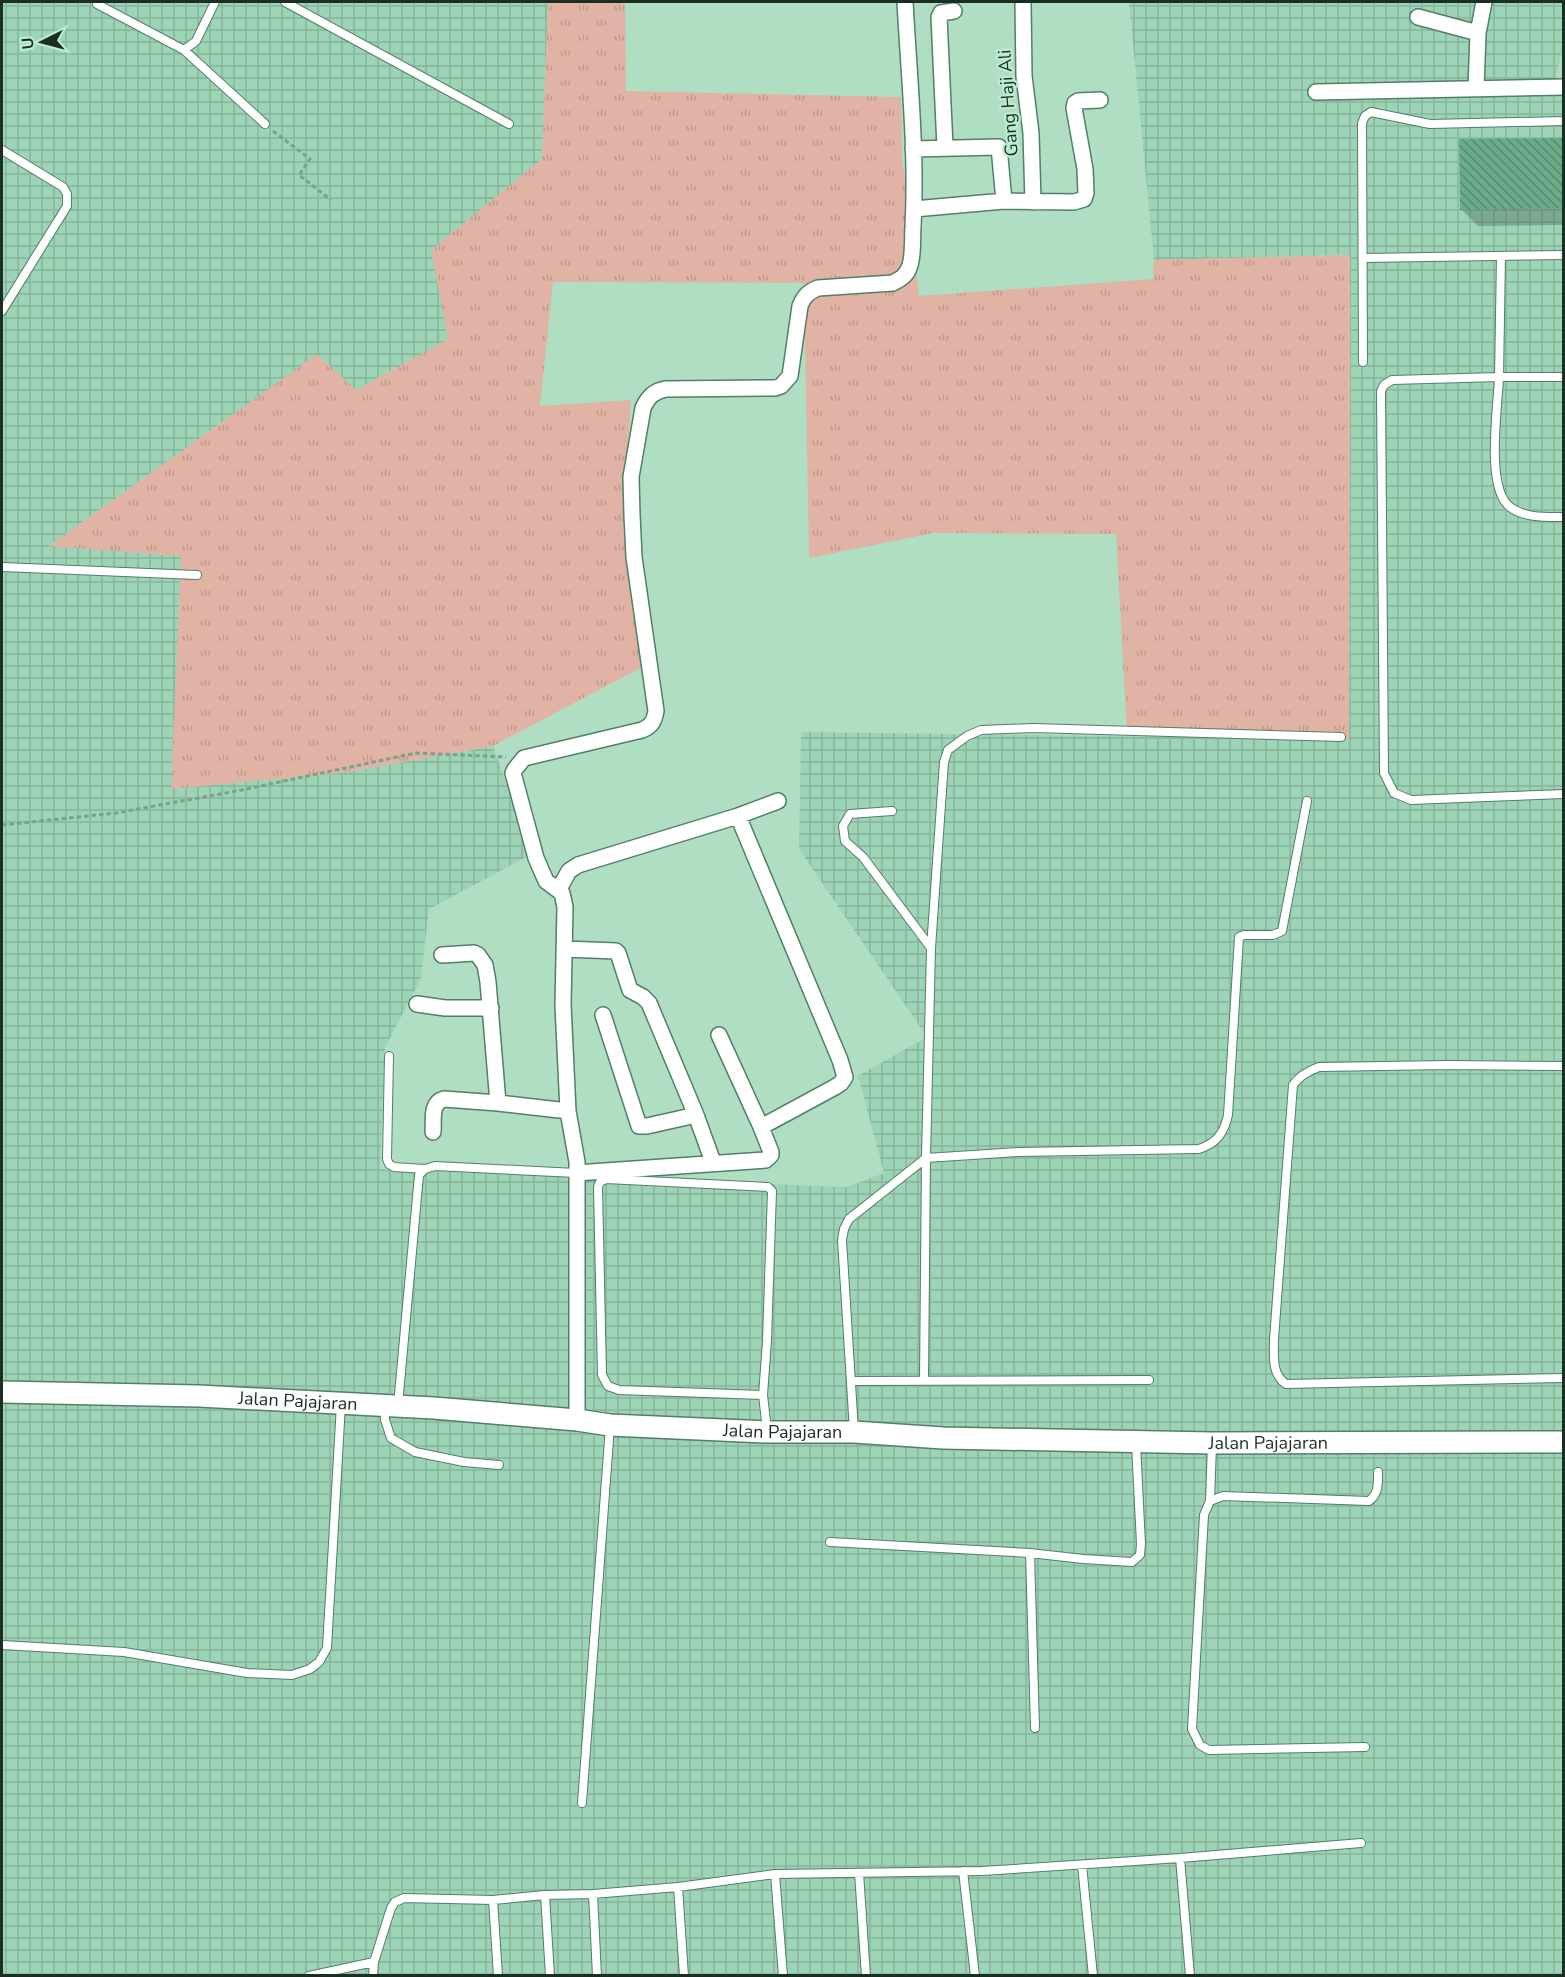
<svg xmlns="http://www.w3.org/2000/svg" width="1565" height="1977" viewBox="0 0 1565 1977" font-family="'Nunito Sans',sans-serif">
<style>
.industrial{fill:url(#industrial-grid)}
.grass{fill:url(#grass-tufts)}
.shadow{fill:#0003}
.building{fill:url(#building-back-hatch)}
.lines{fill:none;stroke-linecap:round;stroke-linejoin:round}
.lane-casing{stroke:#537e67;stroke-width:10}
.street-casing{stroke:#537e67;stroke-width:18}
.secondary-casing{stroke:#537e67;stroke-width:24}
.path{stroke:#7ba18c;stroke-width:3;stroke-dasharray:4.5 3;stroke-linecap:butt}
.lane{stroke:#fff;stroke-width:8}
.street{stroke:#fff;stroke-width:15}
.secondary{stroke:#fff;stroke-width:21}
.labels{text-anchor:middle;stroke-width:4.5;stroke-linejoin:round;paint-order:stroke}
.street-label{font-size:18px;fill:#1b2e24;stroke:#bcebd0}
</style>
<defs>
<pattern id="industrial-grid" width="8" height="8" patternUnits="userSpaceOnUse" patternTransform="scale(1.5)"><rect width="8" height="8" fill="#9dd4b6"/><path d="M0 4h8M4 0v8" fill="none" stroke="#87b69c"/></pattern>
<pattern id="grass-tufts" width="24" height="20" patternUnits="userSpaceOnUse" patternTransform="scale(1.5)"><rect width="24" height="20" fill="#e0b3a4"/><path d="M3 7l-1-3M5 7V3M7 7l1-3M15 17l-1-3M17 17v-4M19 17l1-3" fill="none" stroke="#c09a8d"/></pattern>
<pattern id="building-back-hatch" width="6" height="6" patternUnits="userSpaceOnUse" patternTransform="scale(1.5)"><rect width="6" height="6" fill="#69ac89"/><path d="M-1 5l2 2M0 0l6 6M5-1l2 2" fill="none" stroke="#568c70"/></pattern>
</defs>
<rect width="100%" height="100%" fill="#afdec3"/>
<path class="industrial" d="M2,2H548L542,159L432,250L448,339L356,390L317,355L50,545L181,556L341,773L493,746L532,854L429,909L421,978L385,1048L380,1169L847,1187L884,1173L858,1076L927,1037L799,849L801,732L1349,739L1350,255L1154,260L1129,2H1563V46L1556,78H1564L1563,1975L2,1976Z"/>
<path class="grass" d="M548,2H625L626,91L901,97L902,158L919,296L1153,279L1154,260L1350,255L1349,739L1127,736L1116,534L933,533L809,558L804,283L553,282L540,406L631,400L623,529L642,667L493,746L341,773L171,789L181,556L49,546L317,354L356,390L448,339L431,250L542,159Z"/>
<path class="shadow" d="M1564,139V225L1478,226L1461,209Z"/>
<path class="building" d="M1564,138V208L1460,210L1459,139Z"/>
<g class="lines">
<defs>
<path id="lane" d="M285,2L509,124
M97,4L184,50L196,41L215,2
M184,50L265,124
M2,150L63,187L67,194V206L2,311
M1501,256L1499,377L1392,380L1384,385L1381,391L1384,773L1394,793L1411,800L1564,794
M1364,258L1564,255
M1363,362L1362,123L1365,116L1371,112L1430,124L1564,121
M1564,377H1499C1498,407 1485,488 1510,507C1524,518 1546,517 1564,517
M2,567L197,575
M892,811L850,814L843,826L845,841L863,857L931,948
M389,1056L387,1159L389,1164L394,1167L425,1169
M1564,1066L1448,1065L1319,1067C1308,1071 1299,1076 1293,1085L1274,1339C1274,1355 1271,1374 1286,1384L1564,1378
M924,1380L926,1158L1019,1152L1199,1149C1217,1143 1224,1133 1228,1115L1239,937L1244,935H1273L1282,931L1307,801
M851,1381L1149,1380
M763,1395L619,1390L608,1386L602,1375L598,1187L600,1182L606,1179L768,1187L772,1191L767,1341L763,1395L767,1430
M398,1405L419,1175L425,1169L435,1166L576,1173
M385,1408V1420L391,1438L415,1452L464,1462L499,1465
M854,1431L842,1240L844,1229L849,1219L926,1158L931,948L944,762L948,750L967,736L981,730L1033,728L1341,737
M1210,1501L1212,1445
M830,1542L1030,1553L1083,1559L1132,1562L1140,1555L1141,1544L1136,1444
M1030,1553L1035,1728
M2,1645L124,1652L247,1673L292,1675L310,1669L319,1662L327,1648L341,1404
M1365,1747L1209,1750L1200,1745L1192,1729L1204,1515L1210,1501L1223,1496L1369,1501C1379,1493 1378,1484 1378,1472
M582,1803L610,1426
M1180,1858L1190,1976
M1082,1865L1093,1976
M963,1871L975,1976
M859,1873L866,1976
M775,1874L783,1976
M678,1887L684,1976
M593,1894L597,1976
M545,1895L550,1976
M493,1900L498,1976
M309,1976L374,1962L391,1908L395,1902L404,1898L493,1900L545,1895L593,1894L678,1887L775,1874L982,1871L1180,1858L1361,1843
M373,1976L374,1962"/>
<path id="street" d="M1023,2L1024,76L1031,133L1033,202
M1418,17L1478,33
M1476,89L1478,33L1484,2
M1316,92L1564,87
M945,147L939,17L941,13L954,11
M913,149L999,147L1004,201L914,209
M1004,201L1074,202L1084,199L1086,193L1085,169L1074,108L1075,103L1078,101L1100,100
M559,889L569,871L578,865L738,816L778,801
M565,949L616,951L618,953L630,990L643,997L649,1003L696,1115L713,1162
M442,955L474,953L478,955L485,965L488,982L498,1103
M417,1004L445,1008H491
M603,1015L639,1126H647L696,1115
M719,1035L761,1127
M433,1132C434,1120 430,1103 444,1099L498,1103L568,1111
M576,1173L766,1160L771,1155V1152L761,1127L835,1087L841,1083L845,1077L840,1060L738,816
M577,1420V1162L568,1111L563,1005L565,907L562,893L546,881L536,858L513,773L515,769L524,758L642,730C652,726 654,721 656,711L634,557L632,515L631,477L643,408C648,397 654,391 666,389L775,388L781,386L790,376L800,306C804,296 808,292 818,288L893,283C900,279 906,276 909,268C914,256 912,240 913,227C917,152 909,76 905,2"/>
<g id="secondary">
<path id="s1" d="M2,1392L199,1396L434,1408L577,1420L610,1425L767,1432H854L943,1438L1212,1443L1564,1442"/>
</g>
</defs>
<use href="#lane" class="lane-casing"/>
<use href="#street" class="street-casing"/>
<use href="#secondary" class="secondary-casing"/>
<path class="path" d="M273,131L310,159L299,175L331,200
M2,825L116,813L242,790L416,753L506,757"/>
<use href="#lane" class="lane"/>
<use href="#street" class="street"/>
<use href="#secondary" class="secondary"/>
</g>
<g class="labels">
<g class="street-label">
<text transform="translate(1008 103) rotate(-94)" y="6">Gang Haji Ali</text>
<text dy="6" stroke="none"><textPath href="#s1" startOffset="296">Jalan Pajajaran</textPath></text>
<text dy="6" stroke="none"><textPath href="#s1" startOffset="782">Jalan Pajajaran</textPath></text>
<text dy="6" stroke="none"><textPath href="#s1" startOffset="1268">Jalan Pajajaran</textPath></text>
</g>
</g>
<rect width="1565" height="1977" fill="none" stroke="#1b2e24" stroke-width="6"/>
<g transform="translate(42 42) rotate(264)" stroke="#bcebd0" stroke-width="4.5" paint-order="stroke">
<path d="M0-4.5L10 22L0 15L-10 22Z" fill="#1b2e24"/>
<text y="-9" font-size="16" font-weight="bold" text-anchor="middle" fill="#1b2e24">U</text>
</g>
</svg>
